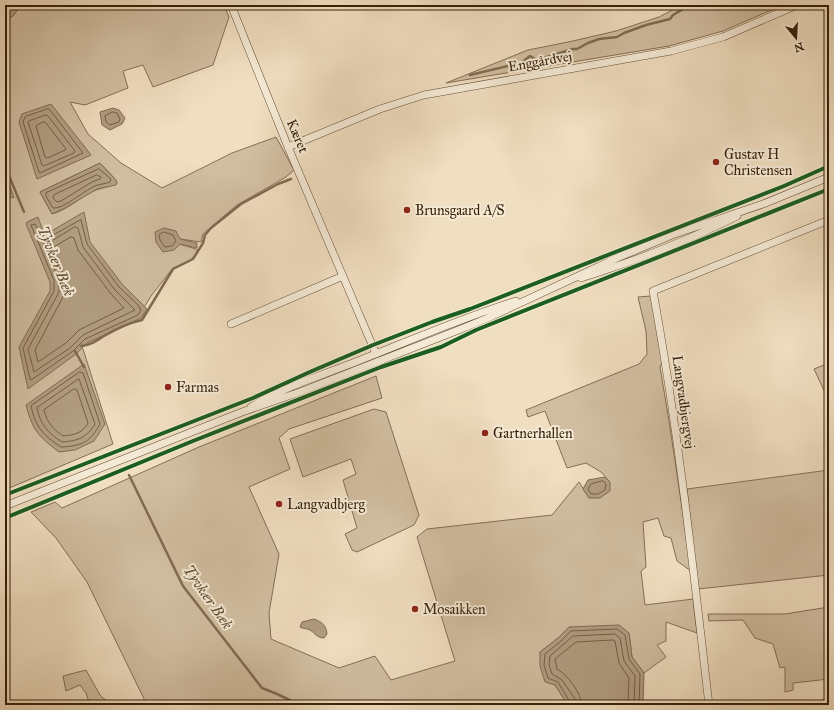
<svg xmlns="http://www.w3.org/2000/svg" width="834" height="710" viewBox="0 0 834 710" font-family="'IM FELL Great Primer',serif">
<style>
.green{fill:#d1bea1;stroke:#846f54;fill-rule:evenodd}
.water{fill:#b19d81;stroke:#806b51}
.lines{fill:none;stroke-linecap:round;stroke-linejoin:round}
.shore{stroke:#745e44;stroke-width:1}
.stream{stroke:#806b51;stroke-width:2.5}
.minor-casing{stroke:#655036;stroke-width:8}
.minor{stroke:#f5ead6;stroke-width:7}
.cycleway-casing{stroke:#f5ead6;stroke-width:6}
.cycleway{stroke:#1b5e20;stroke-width:4}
.poi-dot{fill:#8f2418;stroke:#f5ead6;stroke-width:1.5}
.labels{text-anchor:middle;stroke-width:4;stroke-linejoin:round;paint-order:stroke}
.street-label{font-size:14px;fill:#372008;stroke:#f5ead6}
.poi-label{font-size:14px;fill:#372008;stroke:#f5ead6;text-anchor:start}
.water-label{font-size:15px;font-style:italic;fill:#624c32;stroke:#f5ead6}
</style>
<rect width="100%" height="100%" fill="#f0dec0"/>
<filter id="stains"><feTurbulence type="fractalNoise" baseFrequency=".005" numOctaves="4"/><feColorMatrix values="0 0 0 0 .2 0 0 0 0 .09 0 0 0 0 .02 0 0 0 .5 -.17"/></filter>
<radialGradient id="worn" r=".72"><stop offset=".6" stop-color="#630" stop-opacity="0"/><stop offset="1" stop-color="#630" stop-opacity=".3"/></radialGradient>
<path class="green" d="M21,5H224L229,17L213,65L153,87L143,65L123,71L128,88L85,105L70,102L88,134L121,163L162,188L232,153L276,137L294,170L286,177L237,205L203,234L201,242L180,239L174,250L179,244L199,250L191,260L173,268L151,296L140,314L78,344L83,349L113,444L7,489L5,485V19L13,16ZM100,163L116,180L117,183C110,187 104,187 96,190C81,196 68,210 52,214L40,192Z
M682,5H783L723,31L669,46L446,83L528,50L573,41L616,31L659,17Z
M651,296L663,360L660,367C672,435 681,503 691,571L677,561L671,538L664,536L658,518L643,522L646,567L641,571L645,605L693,599L697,633L666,622V641L657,645L666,657L644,673L632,657L629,633L569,627L558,638L540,652L555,685L567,703L575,705H147L87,582L56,538L31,512L55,502L62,508L199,447L376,376L382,398L289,429L279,438L290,469L249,487L279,554L269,613L271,639L339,668L375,656L391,680L455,661L417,537L427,529L552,515L579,482L589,498L610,482L601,472L586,463L567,468L545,411L528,417L526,410L639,364L647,354L646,331L638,297Z
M829,363V401L814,369Z
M374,409L386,412L419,515L414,525L357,552L352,550L345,534L357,528L343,480L356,474L351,459L303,477L290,439Z
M829,470V575L698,589L687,489Z
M829,607V679L793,683V690L785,692V667L780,668L773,644L755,638L743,620L709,621L708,614H785Z
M86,670L100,695L111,705H90L86,693L80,685L66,691L63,676Z
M829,699V705H791Z"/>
<path class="water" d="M5,5H21L13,16L5,19Z
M51,104L91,155L37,179L19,122L22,114Z
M113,108L119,110L125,118L122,124L110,130L102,125L100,112Z
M100,163L116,180L117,183L116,185L97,189L65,208L52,214L40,192Z
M5,172L14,198L5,195Z
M84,212L90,242L122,284L147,309L141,318L87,343L76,354L28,389L19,347L50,291V282L26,224L27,222L38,217L43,231L48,233Z
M164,228L176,231L180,239L197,243V248L180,244L174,250L163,252L156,242L155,232Z
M84,364L105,424L94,441L75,450L59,452C38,436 33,431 26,405Z
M605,477L610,482V491L600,498H589L583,489L588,480Z
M314,619C322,622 326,625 327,634L324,638C317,638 315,633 310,630C306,628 304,629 300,627L302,622Z
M619,625L629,633L632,657L644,673L643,705H575L567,704L555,685L545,682L540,666V652L558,638L569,627Z"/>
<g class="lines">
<path class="shore" d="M48,109L50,110L83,153L40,173L39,172L23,122L25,117Z
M113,112L117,113L120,119L119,122L110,125L106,122L105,116Z
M46,115L48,116L75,151L74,153L44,166L42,165L28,122L29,121Z
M44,122L46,123L66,149L65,150L48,158L45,157L36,126L37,125Z
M99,169L111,179L110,182C105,184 99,184 95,186C83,191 64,209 53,208L46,196V193Z
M97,175L101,177L100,179L92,182L61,201L57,202L53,198L54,195Z
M81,220L87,244L119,287L138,305L141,310L138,315L85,339L73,351L31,380L30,379L23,348L54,291V280L31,225L35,224L40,234L49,237Z
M75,227L78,228L83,247L115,290L135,310L83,335L70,348L34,372L28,349L59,292V280L44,243L53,240Z
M164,232L173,235L176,241L172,246L165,247L160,240L159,235Z
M71,237L74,238L78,250L111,294L124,308L79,330L66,343L38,362L35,350L65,293V278L53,248Z
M80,372L83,373L100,424C90,443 81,446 61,447C44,436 35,427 31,406Z
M79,379L95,424C87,438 77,441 62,442C48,433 40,424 37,408Z
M74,389L77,390L88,423C83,433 74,435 63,436C53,429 47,423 44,410Z
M603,481L606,484L605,490L598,494H591L588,489L591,484Z
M571,705L570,702L558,682L548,678L544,665L545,654L561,641L571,631L617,629L625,635L629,659L640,674L639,705
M576,705L575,699L562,680L552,674L549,665L550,656L573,636L615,634L620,638L624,661L635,676L634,705
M582,705C581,693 568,675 557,669L555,659L576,642L613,640L615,641L619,663L629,678L628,705"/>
<path class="stream" d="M470,75L521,63L530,56L537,60L573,49H577L588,43L599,39L617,37L624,33L646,25L670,19L673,15L690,5
M5,166L24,212
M81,346C91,345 96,341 104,336C116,329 128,323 142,320L173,269L193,259L203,243L205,235L211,228L241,204L278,184L291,179
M75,351L84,367
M129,475L183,586L262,688L277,694L300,705"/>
<defs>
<path id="minor" d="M231,5L288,147L376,354
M825,5L829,13
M288,147L380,109L424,95L671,51L723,37L797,5
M581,278C635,261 687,241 737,216
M231,324L343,276
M251,407C285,386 326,374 363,359C414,339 464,317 516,301
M5,506L242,412L300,392L461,329L488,318L617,258L672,235L763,204L829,177
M709,705C693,567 678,428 653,291L829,220"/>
</defs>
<use href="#minor" class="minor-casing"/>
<use href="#minor" class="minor"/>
<defs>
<path id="cycleway" d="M5,495L253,398L312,371L373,345L432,322L470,309L784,186L829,166
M5,518L193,441L381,367L441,347L476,330L829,189"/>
</defs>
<use href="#cycleway" class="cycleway-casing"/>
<use href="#cycleway" class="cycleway"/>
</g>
<g class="poi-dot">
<circle cx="716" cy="162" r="4"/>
<circle cx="407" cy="210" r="4"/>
<circle cx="168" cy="387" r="4"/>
<circle cx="485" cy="433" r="4"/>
<circle cx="279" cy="504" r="4"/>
<circle cx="415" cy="609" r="4"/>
</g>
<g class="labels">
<g class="street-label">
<text transform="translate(540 61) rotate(-10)" y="5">Enggårdvej</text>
<text transform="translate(298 136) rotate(67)" y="5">Kæret</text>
<text transform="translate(684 402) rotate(82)" y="5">Langvadbjergvej</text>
</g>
<g class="poi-label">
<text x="724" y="159">Gustav H<tspan x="724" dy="16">Christensen</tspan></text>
<text x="415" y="215">Brunsgaard A/S</text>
<text x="176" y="392">Farmas</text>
<text x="493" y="438">Gartnerhallen</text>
<text x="287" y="509">Langvadbjerg</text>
<text x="423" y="614">Mosaikken</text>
</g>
<g class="water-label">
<text transform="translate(56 261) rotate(68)" y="5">Tyvkær Bæk</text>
<text transform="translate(208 597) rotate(55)" y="5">Tyvkær Bæk</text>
</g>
</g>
<rect width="834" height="710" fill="none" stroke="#f0dec0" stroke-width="20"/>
<rect x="6" y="6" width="822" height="698" fill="none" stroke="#372008" stroke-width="2"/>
<rect x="10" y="10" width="814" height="690" fill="none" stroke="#372008"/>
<g transform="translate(796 38) rotate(162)" stroke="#f5ead6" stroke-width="3" paint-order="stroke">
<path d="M0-3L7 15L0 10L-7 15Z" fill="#372008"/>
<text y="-6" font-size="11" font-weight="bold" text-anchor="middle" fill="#372008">N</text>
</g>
<rect width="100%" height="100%" filter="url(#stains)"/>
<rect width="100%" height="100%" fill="url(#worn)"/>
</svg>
